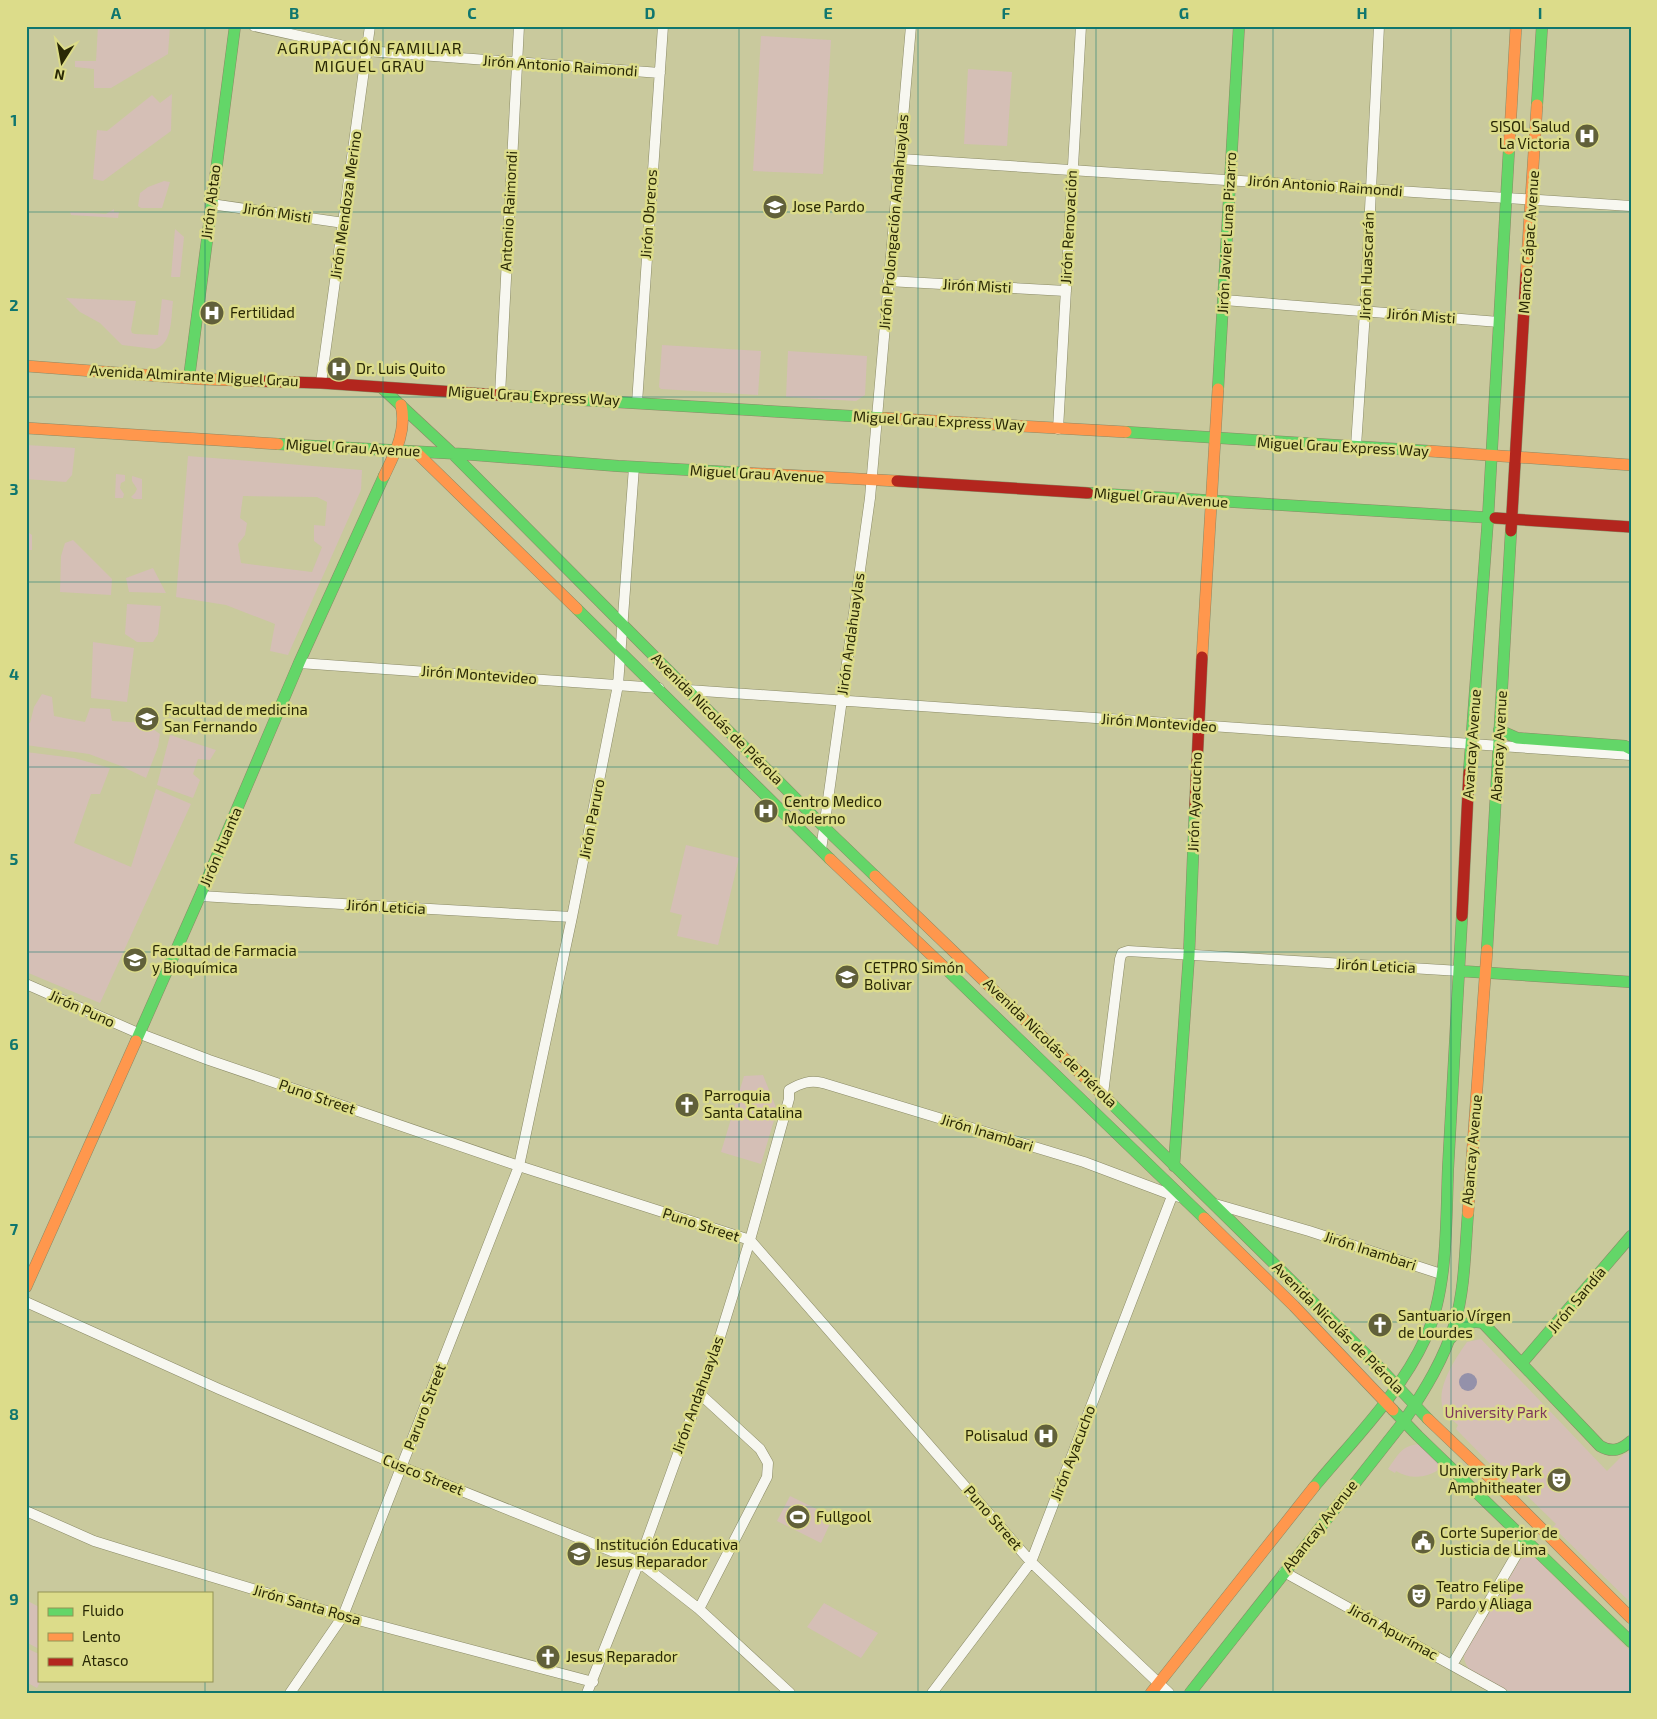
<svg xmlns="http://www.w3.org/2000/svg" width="1657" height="1719" viewBox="0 0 1657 1719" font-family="'Exo 2',sans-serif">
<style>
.green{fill:#d5bfb6;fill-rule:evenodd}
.water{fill:#9491aa}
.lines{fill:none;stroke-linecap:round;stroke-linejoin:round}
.street-casing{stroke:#8a8a66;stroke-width:11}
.fast-casing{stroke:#8a8a66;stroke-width:12}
.slow-casing{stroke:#8a8a66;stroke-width:12}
.jam-casing{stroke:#8a8a66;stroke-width:12}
.street{stroke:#f7f7f0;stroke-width:10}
.fast{stroke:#63d668;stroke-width:11}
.slow{stroke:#ff974d;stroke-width:11}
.jam{stroke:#b3261e;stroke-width:11}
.grid{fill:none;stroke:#0f766e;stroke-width:1;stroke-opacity:0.55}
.labels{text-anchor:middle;stroke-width:5;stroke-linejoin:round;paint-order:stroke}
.street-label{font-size:15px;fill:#292805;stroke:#dcdc8a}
.poi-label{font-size:15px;fill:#292805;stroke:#dcdc8a;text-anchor:start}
.park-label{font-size:15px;fill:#7d365d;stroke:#dcdc8a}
.neighbourhood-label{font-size:16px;letter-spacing:1px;fill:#292805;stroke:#dcdc8a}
.neatline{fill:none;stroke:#0f766e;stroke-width:2}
.grid-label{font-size:16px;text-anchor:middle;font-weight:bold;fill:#0f766e}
</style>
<rect width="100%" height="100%" fill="#c9c99d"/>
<path class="green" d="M98,26L143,29L144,26H170L168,54L111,88H94V69L75,67V61H96Z
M761,36L831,40L823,174L753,171Z
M968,69L1012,72L1007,146L964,144Z
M172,94L171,131L103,181L93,179L97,130L107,131L152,95L160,103Z
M164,181L170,182L162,208H141L138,206L140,193L148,187Z
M114,209V212H119L118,218L71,215L70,212L106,214Z
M175,229L184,237L180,277H171Z
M66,298L136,301L131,330L132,333L135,334L158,335L162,299L173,301C171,316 173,344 155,349L122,345L100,323L80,312Z
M662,345L761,351L758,395L661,389L659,387Z
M788,351L867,356L865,395L856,401L786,397Z
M26,445L75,448L72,475L66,482L26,479Z
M188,456L362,470L361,490L288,655L270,651L275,624L226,605L176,597ZM243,496L317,497L327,502L325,526L314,525V541L322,547L312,572L241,563L238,544L245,535L247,523L240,518Z
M116,474L125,475V481L121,483L120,488L124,494L123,498H115Z
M132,476L142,479V499H134L131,497L135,493L137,489L132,481Z
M26,531L32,535V550H26Z
M73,540L112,579L111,595L60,592L61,556L65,543Z
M153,568L166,593L129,592L126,578Z
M127,604L161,606L158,634L153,642H137L125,634Z
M93,642L134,648L127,702L91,698Z
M42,694L52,697L54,716L85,722L90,708L110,709L112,721L144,723L160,734L158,747L146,778L121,766L89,754L26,745V723H30L34,707Z
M170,735L216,750L210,760L198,759L193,774L200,780L193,798L157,785Z
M26,752L74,758L110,768L100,794H91L74,843L131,867L156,789L191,804L100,1003L26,972Z
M686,845L739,858L718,945L677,936L682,915L670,912Z
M763,1075L777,1110L761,1164L721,1152L744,1076Z
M1481,1339L1607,1471L1624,1454L1629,1453L1631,1454V1603L1553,1527L1556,1524L1512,1481L1510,1484L1456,1429L1458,1425C1454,1421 1446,1416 1444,1411C1434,1390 1455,1359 1467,1342Z
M1419,1444L1448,1466L1443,1470L1441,1468C1428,1478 1410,1480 1396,1471L1395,1473L1388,1469C1398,1455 1401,1446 1419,1444Z
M790,1496L833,1517L821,1543L777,1521Z
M1527,1556L1534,1557L1631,1652V1693H1512L1470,1670C1466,1665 1464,1661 1464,1655L1520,1560Z
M26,1600L39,1607V1649L26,1642Z
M824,1603L878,1633L861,1658L807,1627Z
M26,1648L39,1654V1680H41L37,1688L26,1682Z"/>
<path class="water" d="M1459 1382a9 9 0 1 1 18 0a9 9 0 1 1-18 0Z"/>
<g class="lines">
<defs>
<path id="street" d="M254,26L367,51L660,73
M900,159L1631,206
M211,204L344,223
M888,281L1066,291
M1224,300L1499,322
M321,383L370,26
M500,395L519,26
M637,403L663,26
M1058,429L1081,26
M1356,446L1365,312L1379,26
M299,663L659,688
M688,690L1631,755
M821,850L870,498L911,26
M200,896L572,917
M26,984L138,1033L209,1060L519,1166L750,1240L1031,1562L1169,1693
M1103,1094L1120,959L1122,953L1128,951L1460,971
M1215,1204L1309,1231L1441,1274
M26,1302L219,1389L402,1467L639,1562L699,1609L790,1693
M699,1393L760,1449L768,1463L767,1477L699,1609
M26,1511L94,1541L136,1554L343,1616L593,1682
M1284,1572L1502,1693
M1452,1665L1525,1540
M290,1693L343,1616L519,1166L572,917L618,685L634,467
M587,1693L639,1562L718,1343L750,1240L789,1099V1090C801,1083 809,1080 823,1083L1084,1162L1172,1195L1183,1198
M932,1693L1031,1562L1174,1191"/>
<path id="fast" d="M1537,105L1542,26
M189,378L235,26
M381,387L453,454L824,827L875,876
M1218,389L1239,26
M515,396L884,418
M1126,432L1429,451
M278,444L463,454L618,466L746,473
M1088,493L1495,518
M577,609L830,859
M1499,730L1517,738L1625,746L1631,749
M1469,772L1488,518L1509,149
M1487,950L1511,531
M943,966L1204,1218
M1460,971L1631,982
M136,1041L200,896L299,663L384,476
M1110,1102L1381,1369L1428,1419
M1174,1166L1189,955L1195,806
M1450,1339C1460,1328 1467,1319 1483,1323L1600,1446C1612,1453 1621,1450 1631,1441
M1522,1363L1631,1236
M1393,1410L1418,1436L1631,1642
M1314,1487C1353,1440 1400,1394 1426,1337C1448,1289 1446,1220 1448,1169C1453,1085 1457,1000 1462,916
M1190,1693L1404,1421C1425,1390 1444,1359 1455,1323C1465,1288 1465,1249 1468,1213"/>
<path id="slow" d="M1509,149L1516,26
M1526,275L1537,105
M26,366L199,379L255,381
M884,418L1126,432
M26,428L278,444
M1429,451L1631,465
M416,452L577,609
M746,473L897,481
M384,476C395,453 407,431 401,405
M1202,657L1218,389
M830,859L943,966
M875,876L1110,1102
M1468,1213L1487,950
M1204,1218L1294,1306L1393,1410
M26,1287L136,1041
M1428,1419L1512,1499L1631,1618
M1151,1693L1314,1487"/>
<path id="jam" d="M255,381L321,383L515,396
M897,481L1088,493
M1495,518L1631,527
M1511,531L1526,275
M1195,806L1202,657
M1462,916L1469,772"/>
</defs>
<use href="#street" class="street-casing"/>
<use href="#fast" class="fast-casing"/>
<use href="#slow" class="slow-casing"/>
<use href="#jam" class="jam-casing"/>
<use href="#street" class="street"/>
<use href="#fast" class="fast"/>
<use href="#slow" class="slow"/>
<use href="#jam" class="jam"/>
</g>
<path class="grid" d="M205,26V1593M383,26V1693M562,26V1693M739,26V1693M918,26V1693M1096,26V1693M1273,26V1693M1451,26V1693M26,212H1631M26,397H1631M26,582H1631M26,767H1631M26,952H1631M26,1137H1631M26,1322H1631M26,1507H1631M205,1680V1693"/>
<defs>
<symbol id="hospital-disc" viewBox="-11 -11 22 22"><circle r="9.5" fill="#61603a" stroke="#dcdc8a"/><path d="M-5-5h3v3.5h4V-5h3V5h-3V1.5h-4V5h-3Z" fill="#fff"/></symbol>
<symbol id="school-disc" viewBox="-11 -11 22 22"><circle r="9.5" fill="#61603a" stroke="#dcdc8a"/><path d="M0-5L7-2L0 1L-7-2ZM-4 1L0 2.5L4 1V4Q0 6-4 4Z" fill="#fff"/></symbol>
<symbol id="university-disc" viewBox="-11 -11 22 22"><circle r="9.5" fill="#61603a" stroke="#dcdc8a"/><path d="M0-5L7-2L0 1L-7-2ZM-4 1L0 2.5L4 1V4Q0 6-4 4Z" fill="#fff"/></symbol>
<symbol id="church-disc" viewBox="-11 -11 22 22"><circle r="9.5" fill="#61603a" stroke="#dcdc8a"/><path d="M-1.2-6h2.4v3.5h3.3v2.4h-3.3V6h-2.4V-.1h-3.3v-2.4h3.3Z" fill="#fff"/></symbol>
<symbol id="theatre-disc" viewBox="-11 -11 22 22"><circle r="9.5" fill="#61603a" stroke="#dcdc8a"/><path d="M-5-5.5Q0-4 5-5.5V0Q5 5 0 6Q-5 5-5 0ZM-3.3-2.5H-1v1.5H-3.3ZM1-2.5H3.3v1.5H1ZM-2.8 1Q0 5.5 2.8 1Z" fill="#fff"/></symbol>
<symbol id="stadium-disc" viewBox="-11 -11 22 22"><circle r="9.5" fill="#61603a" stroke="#dcdc8a"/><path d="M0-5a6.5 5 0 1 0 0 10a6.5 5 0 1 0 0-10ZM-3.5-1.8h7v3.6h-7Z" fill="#fff"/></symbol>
<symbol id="civic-disc" viewBox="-11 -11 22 22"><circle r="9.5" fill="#61603a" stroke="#dcdc8a"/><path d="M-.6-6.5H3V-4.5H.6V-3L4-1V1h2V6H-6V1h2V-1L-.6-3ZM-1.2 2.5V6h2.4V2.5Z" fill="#fff"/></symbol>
</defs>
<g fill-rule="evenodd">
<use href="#hospital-disc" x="1573" y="122" width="28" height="28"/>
<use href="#school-disc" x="761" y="193" width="28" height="28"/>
<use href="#hospital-disc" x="198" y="299" width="28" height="28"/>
<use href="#hospital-disc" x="325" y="355" width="28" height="28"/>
<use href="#university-disc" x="133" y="705" width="28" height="28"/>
<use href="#hospital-disc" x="752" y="797" width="28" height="28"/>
<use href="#university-disc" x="121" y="946" width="28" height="28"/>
<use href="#university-disc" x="833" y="963" width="28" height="28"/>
<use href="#church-disc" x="673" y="1091" width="28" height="28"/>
<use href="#church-disc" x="1366" y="1311" width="28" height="28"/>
<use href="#hospital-disc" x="1032" y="1422" width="28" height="28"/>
<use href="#theatre-disc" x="1545" y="1466" width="28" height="28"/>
<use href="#stadium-disc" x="784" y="1503" width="28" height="28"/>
<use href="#civic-disc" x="1409" y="1528" width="28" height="28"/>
<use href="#school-disc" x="565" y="1540" width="28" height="28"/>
<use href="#theatre-disc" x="1405" y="1582" width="28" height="28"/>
<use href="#church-disc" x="534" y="1643" width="28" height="28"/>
</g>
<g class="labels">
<g class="street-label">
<text transform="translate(560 66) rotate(4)" y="5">Jirón Antonio Raimondi</text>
<text transform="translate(1325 186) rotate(4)" y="5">Jirón Antonio Raimondi</text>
<text transform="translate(211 202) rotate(-83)" y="5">Jirón Abtao</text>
<text transform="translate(346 205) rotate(-82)" y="5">Jirón Mendoza Merino</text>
<text transform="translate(509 211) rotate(-87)" y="5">Antonio Raimondi</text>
<text transform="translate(277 213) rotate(8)" y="5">Jirón Misti</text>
<text transform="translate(649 214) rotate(-86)" y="5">Jirón Obreros</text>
<text transform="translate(894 222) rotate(-85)" y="5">Jirón Prolongación Andahuaylas</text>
<text transform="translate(1069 227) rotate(-87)" y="5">Jirón Renovación</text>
<text transform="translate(1227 233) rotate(-87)" y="5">Jirón Javier Luna Pizarro</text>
<text transform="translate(1529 242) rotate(-86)" y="5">Manco Cápac Avenue</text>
<text transform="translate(1367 266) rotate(-88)" y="5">Jirón Huascarán</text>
<text transform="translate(977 286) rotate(3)" y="5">Jirón Misti</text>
<text transform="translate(1421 316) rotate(4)" y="5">Jirón Misti</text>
<text transform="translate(194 376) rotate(3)" y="5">Avenida Almirante Miguel Grau</text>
<text transform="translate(534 396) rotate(3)" y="5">Miguel Grau Express Way</text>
<text transform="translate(939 421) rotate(3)" y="5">Miguel Grau Express Way</text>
<text transform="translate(1343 447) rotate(3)" y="5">Miguel Grau Express Way</text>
<text transform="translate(353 448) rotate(3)" y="5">Miguel Grau Avenue</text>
<text transform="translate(757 474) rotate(3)" y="5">Miguel Grau Avenue</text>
<text transform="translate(1161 498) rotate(4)" y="5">Miguel Grau Avenue</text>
<text transform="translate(851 634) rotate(-82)" y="5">Jirón Andahuaylas</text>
<text transform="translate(479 675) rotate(4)" y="5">Jirón Montevideo</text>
<text transform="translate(717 719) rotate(45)" y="5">Avenida Nicolás de Piérola</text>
<text transform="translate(1159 723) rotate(4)" y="5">Jirón Montevideo</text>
<text transform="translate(1472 744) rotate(-86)" y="5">Avancay Avenue</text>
<text transform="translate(1499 746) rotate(-87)" y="5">Abancay Avenue</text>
<text transform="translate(1195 802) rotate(-88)" y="5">Jirón Ayacucho</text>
<text transform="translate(592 819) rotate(-79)" y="5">Jirón Paruro</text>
<text transform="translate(221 847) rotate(-67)" y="5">Jirón Huanta</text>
<text transform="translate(386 907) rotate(3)" y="5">Jirón Leticia</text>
<text transform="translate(1376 966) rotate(3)" y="5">Jirón Leticia</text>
<text transform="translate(82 1009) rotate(24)" y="5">Jirón Puno</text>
<text transform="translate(1050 1043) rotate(44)" y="5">Avenida Nicolás de Piérola</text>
<text transform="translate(317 1097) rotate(19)" y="5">Puno Street</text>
<text transform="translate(987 1133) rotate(17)" y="5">Jirón Inambari</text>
<text transform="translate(1472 1150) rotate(-85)" y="5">Abancay Avenue</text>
<text transform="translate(701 1225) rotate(18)" y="5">Puno Street</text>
<text transform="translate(1370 1251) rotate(18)" y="5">Jirón Inambari</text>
<text transform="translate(1577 1300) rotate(-50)" y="5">Jirón Sandía</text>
<text transform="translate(1338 1328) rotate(45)" y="5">Avenida Nicolás de Piérola</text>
<text transform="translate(698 1395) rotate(-70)" y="5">Jirón Andahuaylas</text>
<text transform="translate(425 1407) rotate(-69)" y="5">Paruro Street</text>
<text transform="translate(1073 1453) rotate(-69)" y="5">Jirón Ayacucho</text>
<text transform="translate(423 1475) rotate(22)" y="5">Cusco Street</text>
<text transform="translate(993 1518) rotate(49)" y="5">Puno Street</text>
<text transform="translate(1320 1526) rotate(-52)" y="5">Abancay Avenue</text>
<text transform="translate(307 1605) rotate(16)" y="5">Jirón Santa Rosa</text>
<text transform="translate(1393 1632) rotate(29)" y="5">Jirón Apurímac</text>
</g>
<g class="poi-label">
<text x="1570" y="132" text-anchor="end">SISOL Salud<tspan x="1570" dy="17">La Victoria</tspan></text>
<text x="792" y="212">Jose Pardo</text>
<text x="230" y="318">Fertilidad</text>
<text x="356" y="374">Dr. Luis Quito</text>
<text x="164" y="715">Facultad de medicina<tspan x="164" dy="17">San Fernando</tspan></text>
<text x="784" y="807">Centro Medico<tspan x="784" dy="17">Moderno</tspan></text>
<text x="152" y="956">Facultad de Farmacia<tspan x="152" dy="17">y Bioquímica</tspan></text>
<text x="864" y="973">CETPRO Simón<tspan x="864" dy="17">Bolivar</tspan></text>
<text x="704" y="1101">Parroquia<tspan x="704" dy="17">Santa Catalina</tspan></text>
<text x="1398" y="1321">Santuario Vírgen<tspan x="1398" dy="17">de Lourdes</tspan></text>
<text x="1028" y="1441" text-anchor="end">Polisalud</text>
<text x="1542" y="1476" text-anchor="end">University Park<tspan x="1542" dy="17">Amphitheater</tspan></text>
<text x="816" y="1522">Fullgool</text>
<text x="1440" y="1538">Corte Superior de<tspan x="1440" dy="17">Justicia de Lima</tspan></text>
<text x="596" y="1550">Institución Educativa<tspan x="596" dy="17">Jesus Reparador</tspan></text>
<text x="1436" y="1592">Teatro Felipe<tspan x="1436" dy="17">Pardo y Aliaga</tspan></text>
<text x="566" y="1662">Jesus Reparador</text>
</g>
<g class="park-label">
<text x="1496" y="1418">University Park</text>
</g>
<g class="neighbourhood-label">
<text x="370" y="54">AGRUPACIÓN FAMILIAR<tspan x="370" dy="18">MIGUEL GRAU</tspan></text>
</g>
</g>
<rect width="1657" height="1719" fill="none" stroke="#dcdc8a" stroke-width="55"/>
<rect x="38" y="1592" width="175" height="90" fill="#dcdc8a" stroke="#949455"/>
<rect x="48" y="1608" width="25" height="8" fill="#63d668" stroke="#949455"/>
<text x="82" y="1616" font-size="15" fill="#292805">Fluido</text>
<rect x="48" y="1633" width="25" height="8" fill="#ff974d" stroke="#949455"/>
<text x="82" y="1642" font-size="15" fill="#292805">Lento</text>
<rect x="48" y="1658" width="25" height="8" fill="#b3261e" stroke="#949455"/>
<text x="82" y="1666" font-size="15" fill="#292805">Atasco</text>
<g transform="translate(62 62) rotate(191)" stroke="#dcdc8a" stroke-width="4" paint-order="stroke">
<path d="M0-4L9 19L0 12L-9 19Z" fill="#292805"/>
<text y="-8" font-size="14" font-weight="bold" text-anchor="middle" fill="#292805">N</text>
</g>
<rect x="28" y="28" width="1602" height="1664" class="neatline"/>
<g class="grid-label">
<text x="116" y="19">A</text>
<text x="294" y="19">B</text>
<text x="472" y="19">C</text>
<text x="650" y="19">D</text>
<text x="828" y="19">E</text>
<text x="1006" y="19">F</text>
<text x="1184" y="19">G</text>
<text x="1362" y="19">H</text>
<text x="1540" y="19">I</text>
<text x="14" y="126">1</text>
<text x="14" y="311">2</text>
<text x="14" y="495">3</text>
<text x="14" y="680">4</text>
<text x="14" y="865">5</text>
<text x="14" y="1050">6</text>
<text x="14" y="1235">7</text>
<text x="14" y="1420">8</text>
<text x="14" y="1605">9</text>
</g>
</svg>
